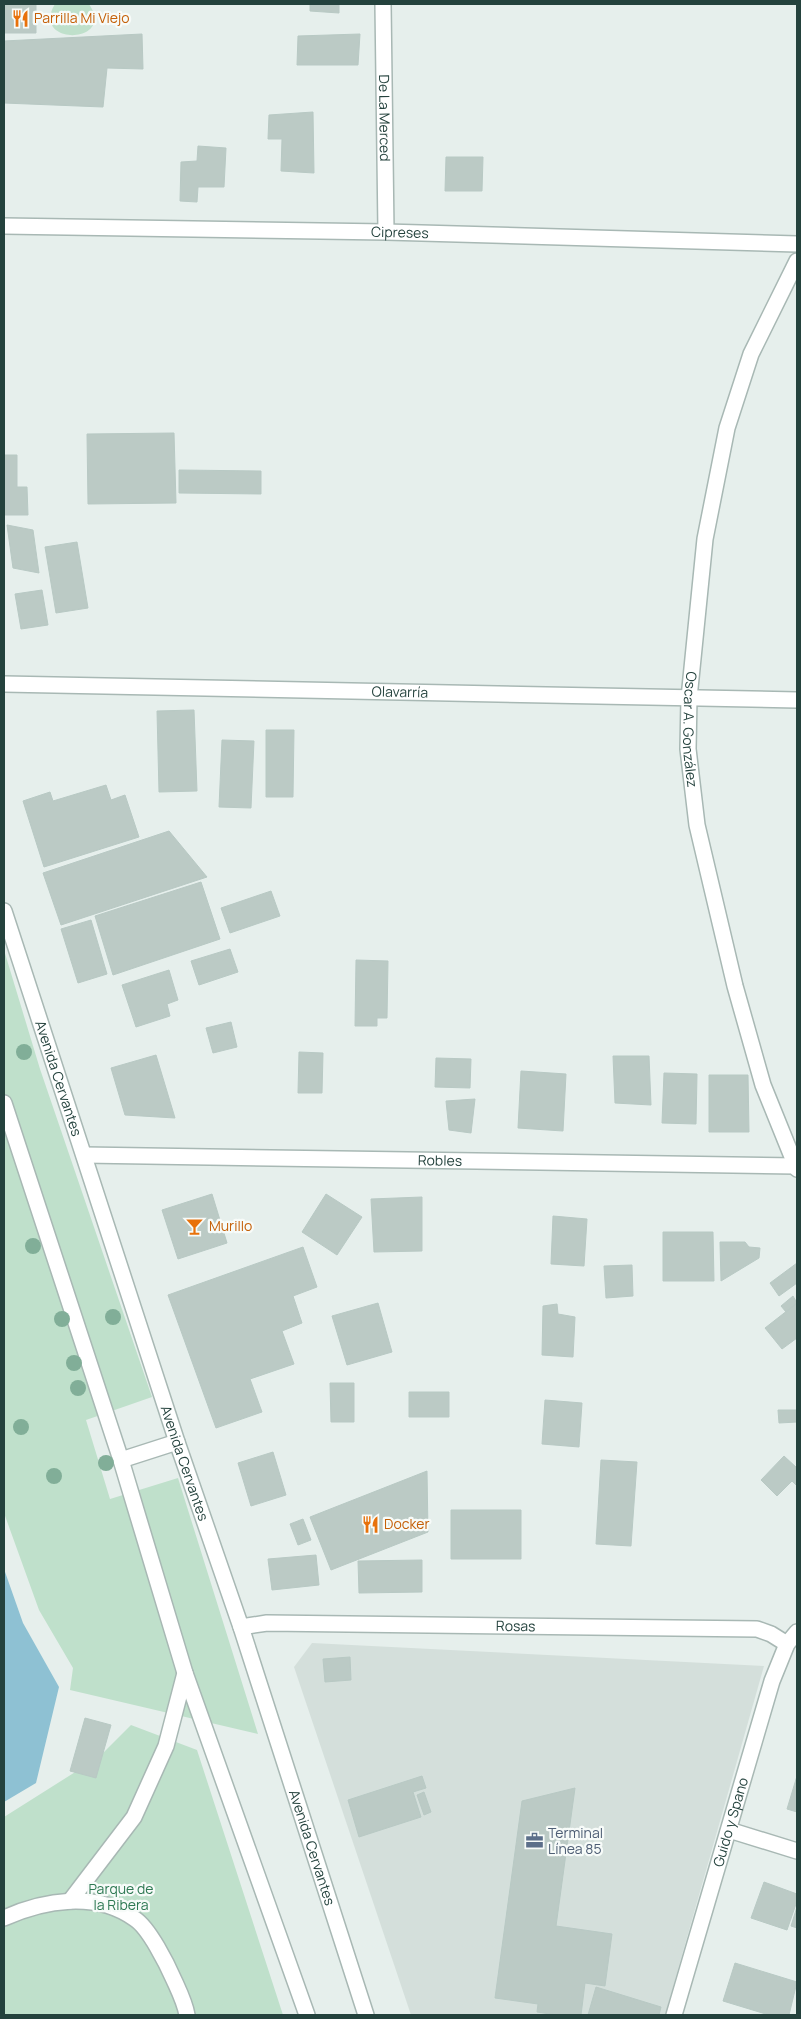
<svg xmlns="http://www.w3.org/2000/svg" width="801" height="2019" viewBox="0 0 801 2019" font-family="Manrope,sans-serif">
<style>
.built{fill:#d4dfdb}
.green{fill:#bfe0cb}
.water{fill:#8ec1d3}
.building{fill:#bbcac5;stroke:#b8c9c4}
.lines{fill:none;stroke-linecap:round;stroke-linejoin:round}
.minor-casing{stroke:#a8b8b4;stroke-width:18}
.minor{stroke:#fff;stroke-width:15}
.tree{fill:#81ae98}
.labels{text-anchor:middle;stroke-width:4.5;stroke-linejoin:round;paint-order:stroke}
.food-label{font-size:14px;fill:#c56008;stroke:#f7fbf9;text-anchor:start}
.street-label{font-size:14px;fill:#24423d;stroke:#f7fbf9}
.service-label{font-size:14px;fill:#4e5e75;stroke:#f7fbf9;text-anchor:start}
.park-label{font-size:14px;fill:#2e7953;stroke:#f7fbf9}
</style>
<rect width="100%" height="100%" fill="#e6efec"/>
<path class="built" d="M312,1643L764,1666L665,2015H411L294,1667Z"/>
<path class="green" d="M55,4H89C117,45 29,46 55,4Z
M4,950L40,1069L152,1397L86,1420L110,1499L178,1478L258,1734L70,1690L73,1668L39,1610L4,1513Z
M131,1725L197,1750L283,2015H4V1817L99,1757Z"/>
<path class="water" d="M4,1569L23,1623L59,1687L36,1783L4,1802Z"/>
<path class="building" d="M4,4H36V33H4Z
M310,4H339V13L310,11Z
M142,34L143,69L107,68L103,107L4,103V41Z
M360,34L358,65H297L298,36Z
M313,112L314,173L281,171L282,139H268L269,115Z
M198,146L226,148L224,187H198L197,202L180,201L181,162L197,161Z
M446,157H483L482,191H445Z
M174,433L176,503L88,504L87,434Z
M4,455H17V487H27L28,515H4Z
M179,470L261,471V494L179,493Z
M7,525L33,530L39,573L13,568Z
M77,542L88,608L56,613L45,547Z
M42,590L48,625L21,629L15,594Z
M194,710L197,791L159,792L157,711Z
M266,730H294L293,797H266Z
M222,740L254,741L251,808L219,807Z
M106,785L111,800L125,795L139,837L44,867L23,801L50,792L53,801Z
M169,831L207,877L61,925L43,873Z
M201,882L220,939L113,975L95,916Z
M271,891L280,916L230,933L221,908Z
M91,920L107,974L78,983L61,929Z
M230,949L238,972L199,985L191,961Z
M356,960L388,961L387,1018H377V1026H355Z
M169,970L178,1000L167,1004L170,1016L136,1027L122,985Z
M231,1022L237,1047L213,1053L206,1028Z
M299,1052L323,1053L322,1093H298Z
M156,1055L175,1118L125,1115L111,1068Z
M613,1056H649L651,1105L615,1103Z
M436,1058L471,1059L470,1088L435,1087Z
M521,1071L566,1074L563,1131L518,1128Z
M664,1073L697,1074L696,1124L662,1123Z
M709,1075H748L749,1132H709Z
M475,1099L471,1133L449,1130L446,1101Z
M212,1194L227,1243L178,1259L162,1210Z
M326,1194L362,1217L337,1255L302,1232Z
M422,1197V1251L374,1252L371,1199Z
M553,1216L587,1219L584,1266L551,1264Z
M663,1232H713L714,1281H663Z
M720,1242H745L749,1247L760,1248L759,1258L721,1281Z
M303,1247L317,1287L293,1296L302,1323L282,1331L294,1364L250,1379L262,1412L216,1428L168,1295Z
M797,1263V1283L779,1296L770,1283Z
M632,1265L633,1296L606,1298L604,1266Z
M793,1296L797,1303L786,1312L781,1306Z
M378,1303L392,1352L347,1365L332,1316Z
M797,1303V1338L782,1349L765,1328Z
M557,1304L558,1314L575,1317L573,1357L542,1355L543,1306Z
M330,1383H354V1422H331Z
M409,1392H449V1417H409Z
M545,1400L582,1403L579,1447L542,1444Z
M778,1410H797V1422L779,1423Z
M273,1452L286,1495L251,1506L238,1463Z
M784,1456L797,1468V1486L792,1481L777,1496L761,1480Z
M601,1460L637,1462L631,1546L596,1544Z
M427,1471L428,1532L331,1570L310,1517Z
M451,1510H521V1559H451Z
M303,1519L311,1540L298,1545L290,1524Z
M316,1555L319,1585L272,1590L268,1559Z
M422,1560V1592L359,1593L358,1561Z
M350,1657L351,1680L325,1682L323,1659Z
M85,1718L111,1725L96,1778L70,1771Z
M422,1776L426,1788L413,1792L421,1817L359,1837L348,1800Z
M797,1776V1812L787,1809Z
M575,1788L556,1926L612,1934L605,1986L585,1983L581,2015H556L537,2012L538,2004L495,1998L522,1801Z
M424,1792L431,1812L424,1815L417,1795Z
M764,1882L797,1894V1901L787,1930L751,1918Z
M797,1907V1928L791,1926Z
M735,1963L797,1982L789,2015H769L723,2001Z
M596,1987L661,2007L659,2015H588Z"/>
<g class="lines">
<defs>
<g id="minor">
<path id="s1" d="M383,4L386,232"/>
<path id="s2" d="M4,226L386,232L797,244"/>
<path id="s3" d="M797,261L751,354L727,428L705,539L689,698L688,749L697,825L735,986L763,1085L797,1169"/>
<path id="s4" d="M4,684L797,700"/>
<path id="s5" d="M4,911L177,1442L241,1627L366,2015"/>
<path d="M4,1103L121,1460L185,1673L307,2015"/>
<path id="s6" d="M84,1155L796,1166"/>
<path d="M121,1460L177,1442"/>
<path id="s7" d="M241,1627L267,1623L757,1629L771,1634L787,1644"/>
<path d="M729,1830L797,1851"/>
<path d="M70,1901L134,1817L166,1746L185,1673"/>
<path d="M4,1918C44,1900 96,1891 135,1919C149,1928 167,1964 174,1980C179,1991 185,2003 187,2015"/>
<path id="s8" d="M674,2015L772,1681L787,1644L797,1632"/>
</g>
</defs>
<use href="#minor" class="minor-casing"/>
<use href="#minor" class="minor"/>
</g>
<g class="tree">
<circle cx="24" cy="1052" r="8"/>
<circle cx="33" cy="1246" r="8"/>
<circle cx="113" cy="1317" r="8"/>
<circle cx="62" cy="1319" r="8"/>
<circle cx="74" cy="1363" r="8"/>
<circle cx="78" cy="1388" r="8"/>
<circle cx="21" cy="1427" r="8"/>
<circle cx="106" cy="1463" r="8"/>
<circle cx="54" cy="1476" r="8"/>
</g>
<defs>
<symbol id="restaurant-bare" viewBox="-9 -9 18 18"><path d="M-5-6h1v4h1v-4h1v4h1v-4h1v5L-1.5 .5V6h-2V.5L-5-1ZM5-6V6H3V1.5H1.5Q1.5-4 5-6Z" fill="#e8710a" stroke="#f7fbf9" stroke-width="2.5" paint-order="stroke"/></symbol>
<symbol id="bar-bare" viewBox="-9 -9 18 18"><path d="M-6-5H6L.8 .8V4.5H3.5V6h-7V4.5H-.8V.8Z" fill="#e8710a" stroke="#f7fbf9" stroke-width="2.5" paint-order="stroke"/></symbol>
<symbol id="office-bare" viewBox="-9 -9 18 18"><path d="M-6-3h4V-5.5h4V-3h4V5H-6ZM-1-4.5V-3h2v-1.5ZM-6 0V1H6V0Z" fill="#5c6f8a" stroke="#f7fbf9" stroke-width="2.5" paint-order="stroke"/></symbol>
</defs>
<g fill-rule="evenodd">
<use href="#restaurant-bare" x="8" y="6" width="25" height="25"/>
<use href="#bar-bare" x="182" y="1214" width="25" height="25"/>
<use href="#restaurant-bare" x="358" y="1512" width="25" height="25"/>
<use href="#office-bare" x="522" y="1828" width="25" height="25"/>
</g>
<g class="labels">
<g class="food-label">
<text x="34" y="23">Parrilla Mi Viejo</text>
<text x="209" y="1231">Murillo</text>
<text x="384" y="1529">Docker</text>
</g>
<g class="street-label">
<text dy="5" stroke="none"><textPath href="#s1" startOffset="114">De La Merced</textPath></text>
<text dy="5" stroke="none"><textPath href="#s2" startOffset="396">Cipreses</textPath></text>
<text dy="5" stroke="none"><textPath href="#s4" startOffset="396">Olavarría</textPath></text>
<text dy="5" stroke="none"><textPath href="#s3" startOffset="486">Oscar A. González</textPath></text>
<text dy="5" stroke="none"><textPath href="#s5" startOffset="176">Avenida Cervantes</textPath></text>
<text dy="5" stroke="none"><textPath href="#s6" startOffset="356">Robles</textPath></text>
<text dy="5" stroke="none"><textPath href="#s5" startOffset="581">Avenida Cervantes</textPath></text>
<text dy="5" stroke="none"><textPath href="#s7" startOffset="275">Rosas</textPath></text>
<text dy="5" stroke="none"><textPath href="#s8" startOffset="201">Guido y Spano</textPath></text>
<text dy="5" stroke="none"><textPath href="#s5" startOffset="986">Avenida Cervantes</textPath></text>
</g>
<g class="service-label">
<text x="548" y="1838">Terminal<tspan x="548" dy="16">Línea 85</tspan></text>
</g>
<g class="park-label">
<text x="121" y="1894">Parque de<tspan x="121" dy="16">la Ribera</tspan></text>
</g>
</g>
<rect width="801" height="2019" fill="none" stroke="#24423d" stroke-width="10"/>
</svg>
